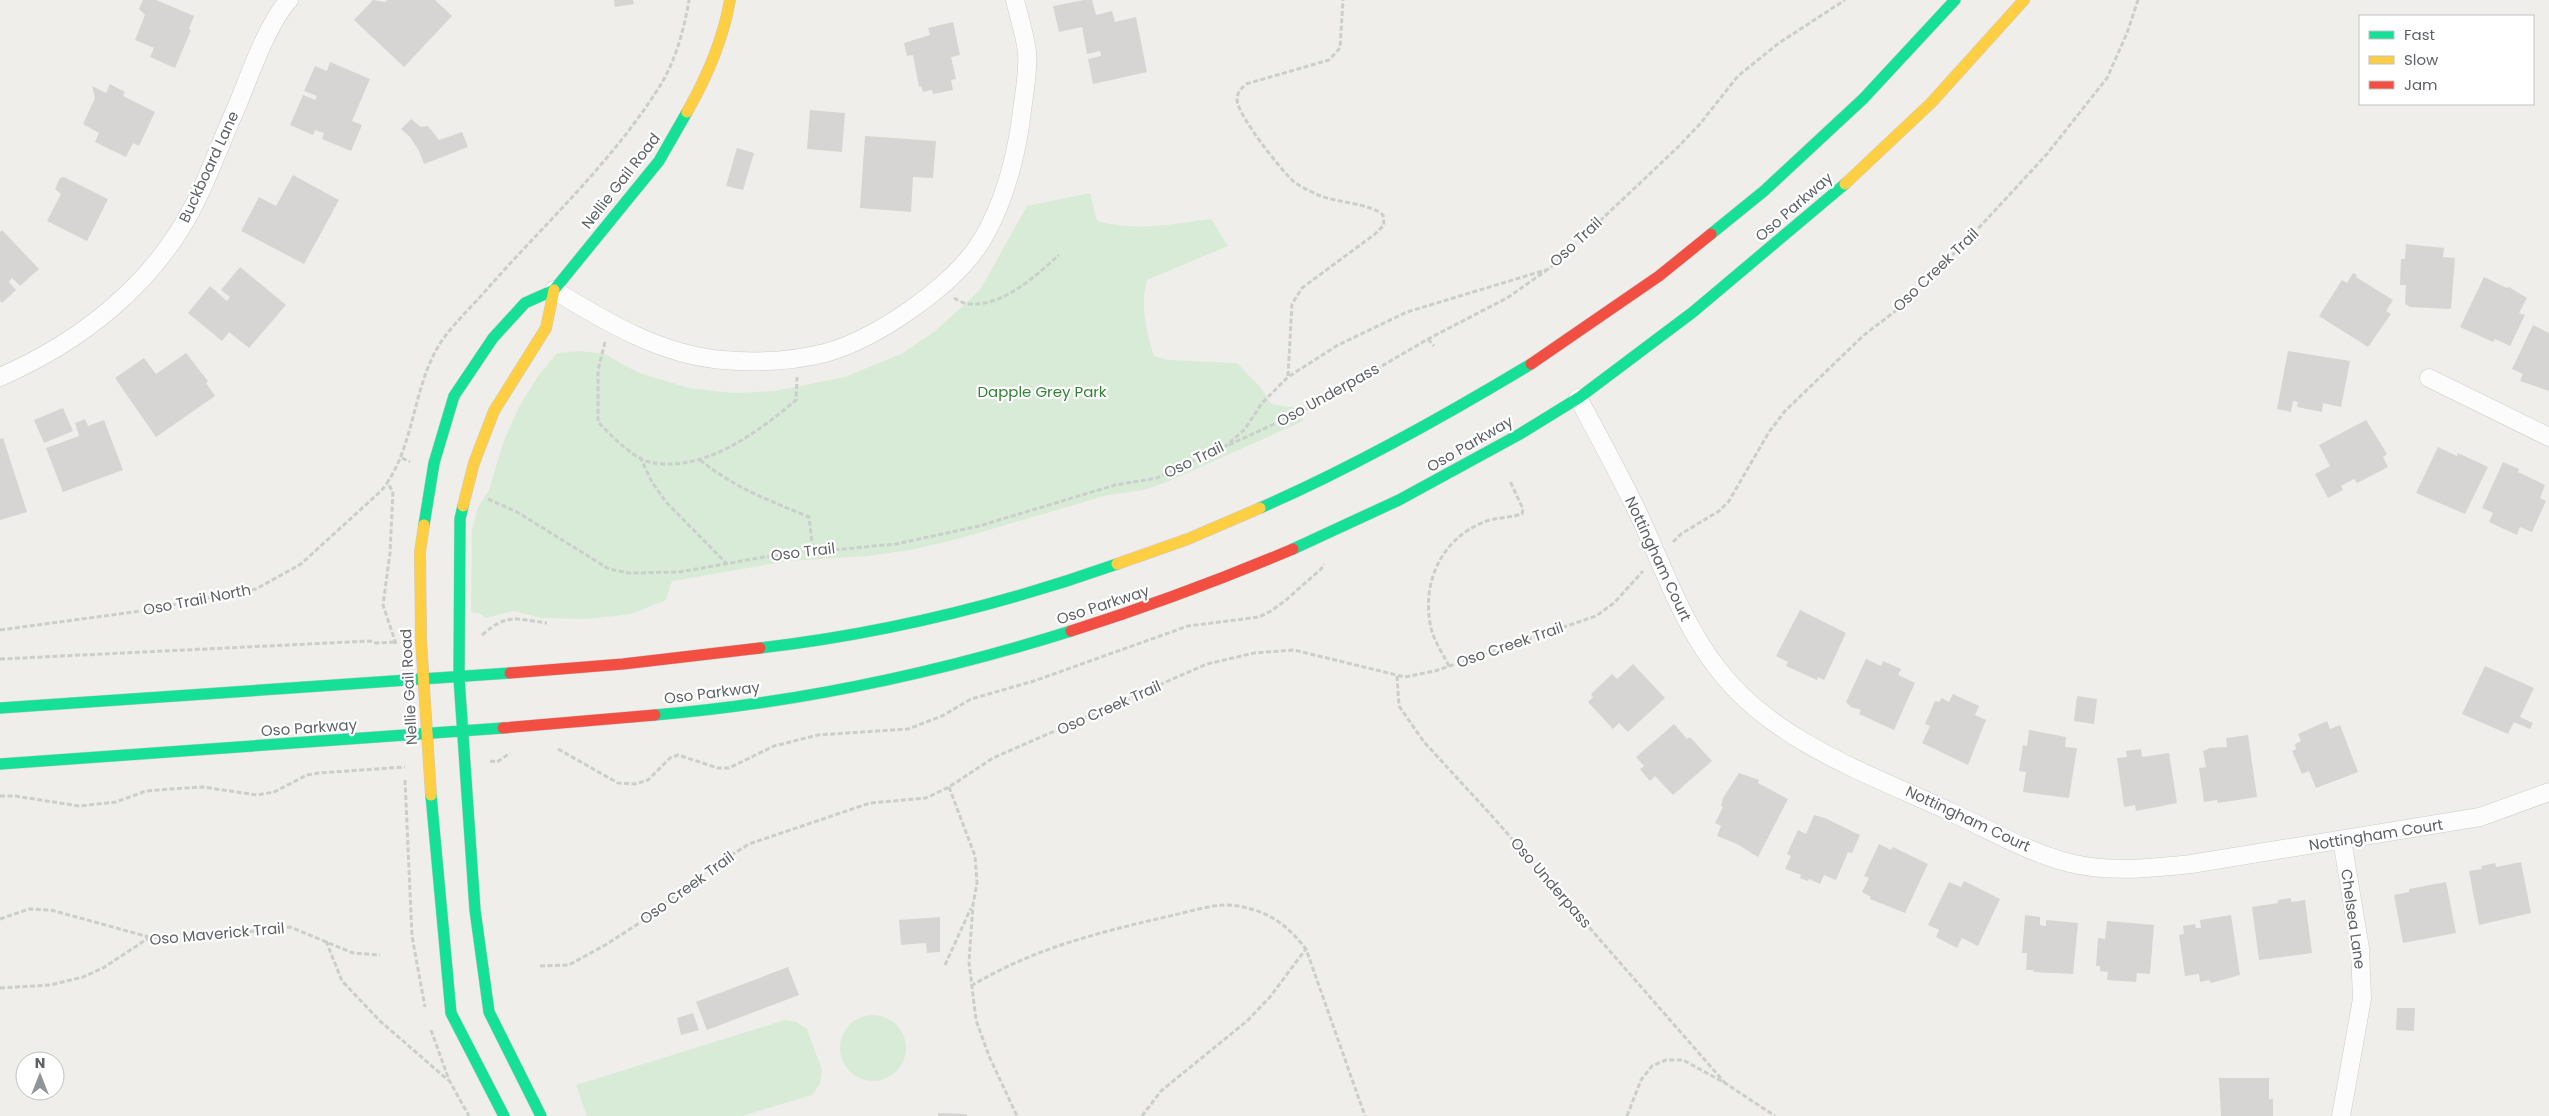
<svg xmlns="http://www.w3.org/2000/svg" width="2549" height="1116" viewBox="0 0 2549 1116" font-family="Poppins,sans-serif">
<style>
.green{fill:#d8ebd6}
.building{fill:#d6d5d3}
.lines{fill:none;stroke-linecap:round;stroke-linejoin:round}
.street-casing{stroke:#cbcccc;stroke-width:19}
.fast-casing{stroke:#cacacb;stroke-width:12}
.slow-casing{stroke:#cacacb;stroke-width:12}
.jam-casing{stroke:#cacacb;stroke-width:12}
.path{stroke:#cacfcc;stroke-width:3;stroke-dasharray:5 2.5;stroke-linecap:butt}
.street{stroke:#fdfcfc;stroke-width:18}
.fast{stroke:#16e098;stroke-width:11}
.slow{stroke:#ffcf43;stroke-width:11}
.jam{stroke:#f24e42;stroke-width:11}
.labels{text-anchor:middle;stroke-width:4.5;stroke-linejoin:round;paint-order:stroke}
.street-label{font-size:15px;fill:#5f6368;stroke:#fff}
.park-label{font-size:15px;fill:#348238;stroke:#fff}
</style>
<rect width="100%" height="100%" fill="#efeeea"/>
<path class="green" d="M1090,193L1097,221C1136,232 1172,224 1211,219L1228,246L1147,280C1140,308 1146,329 1154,356L1168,360L1237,363L1261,388L1271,404L1302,409L1303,421L1167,482L1144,490L1108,495L954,540L910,550L868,556L789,561L672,581L666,600L631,614L587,619L542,618L513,611L486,618L479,613L471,612L472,530L478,507L489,490L504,440L519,407L538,376L557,353L581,351L604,354L639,373L689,388L733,393L774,391L845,377L901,354L934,332L980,290L1027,206Z
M840 1048a33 33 0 1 1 66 0a33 33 0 1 1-66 0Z
M785,1020L797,1022L807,1029L822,1070L820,1084L812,1095L742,1116H587L576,1085Z"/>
<path class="building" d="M143,0H156L194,16L189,29L191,30L175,68L150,57L154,48L135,40L145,15L139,9Z
M373,0L385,2L387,0H435L452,16L404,67L354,20Z
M614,0H633L634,4L615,7Z
M1084,0H1092L1096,15L1112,11L1115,22L1136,17L1147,72L1093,84L1088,59L1101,56L1100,51L1087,54L1082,27L1059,32L1053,6Z
M953,22L960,55L951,57L956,79L951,80L953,90L933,94L932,90L923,92L921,86L919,87L913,55L907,56L904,43L930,35L928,28Z
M330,62L370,79L352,121L362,125L351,151L322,139L324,133L315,130L313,135L290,125L303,95L315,100L317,96L304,91L315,66L327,71Z
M110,84L125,92L123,96L155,112L139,146L133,143L126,157L95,142L99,133L83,124L95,98L92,86L106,93Z
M810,110L845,113L842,152L807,149Z
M411,119L421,127L428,126L439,140L462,132L468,147L424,164L419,151L410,137L401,129Z
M865,136L936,141L933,178L913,177L911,212L860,208Z
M737,148L754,153L743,190L726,186Z
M293,175L339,200L304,264L241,231L259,197L276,206Z
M64,177L108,199L87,241L47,221L61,194L55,189L60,178Z
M2,230L39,269L20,286L12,278L9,282L16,290L2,303L0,301V232Z
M2406,244L2444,248L2443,257L2455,258L2451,309L2410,307L2405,304L2406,285H2400L2401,259H2405Z
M240,267L286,305L249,348L229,332L222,341L188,313L210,286L227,301L230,297L221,290Z
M2353,273L2357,275L2356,277L2393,300L2386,311L2391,314L2368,347L2319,316L2342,280L2347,283Z
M2484,277L2507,288L2509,287L2527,298L2519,313L2525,315L2510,346L2495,339L2493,342L2460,327Z
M2533,325L2549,333V391L2520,381L2523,374L2512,369Z
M2288,351L2350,361L2341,407L2323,403L2322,412L2297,407L2298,402L2293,401L2291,412L2277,409Z
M186,353L208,381L206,383L215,396L156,437L115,378L144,358L156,374Z
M63,408L73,431L44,443L34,420Z
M85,419L88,426L104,420L123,470L63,492L46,448L79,436L75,423Z
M2366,420L2387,454L2383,457L2388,467L2357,483L2354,479L2341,486L2343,490L2328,498L2315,474L2330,466L2319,445Z
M3,438L27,512L0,520V439Z
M2438,447L2457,456L2458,453L2488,467L2465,514L2416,493Z
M2503,462L2519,469L2518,472L2545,485L2540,498L2546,501L2532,532L2520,527L2517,535L2489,522L2493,513L2482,508Z
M1800,610L1846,633L1824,680L1818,677L1817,680L1786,666L1788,662L1776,656Z
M1866,659L1881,666L1883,661L1901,669L1898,675L1915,683L1894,730L1859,714L1861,710L1851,707L1846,702Z
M1633,664L1665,698L1628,732L1619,723L1613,729L1588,702L1593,697L1591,694L1612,674L1617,679Z
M2485,666L2534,688L2520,717L2533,723L2530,729L2514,722L2508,734L2462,714Z
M1953,694L1979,706L1975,715L1986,720L1968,765L1922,743L1930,726L1925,724L1935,701L1939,702L1942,698L1949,702Z
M2077,696L2097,699L2094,724L2074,721Z
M2327,721L2330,729L2340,725L2358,772L2316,788L2309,771L2302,774L2292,751L2296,749L2295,744L2301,741L2298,734Z
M1674,724L1687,739L1690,737L1712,761L1673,795L1655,776L1650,781L1640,769L1644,766L1636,757Z
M2029,730L2066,737L2065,747L2077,748L2069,798L2023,792L2026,772L2019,771L2023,745L2027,746Z
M2248,735L2257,797L2218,803L2217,800L2204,802L2199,768L2206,767L2203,751L2210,748L2227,747L2226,738Z
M2141,749L2142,757L2169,753L2177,803L2136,811L2135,805L2124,807L2117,758L2127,757L2126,751Z
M1739,773L1759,780L1758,783L1788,799L1758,857L1737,844L1717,836L1721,826L1715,823L1723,807L1721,806L1723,798Z
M1814,815L1825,818L1860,835L1852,853L1848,852L1836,880L1824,875L1820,884L1809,879L1808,881L1800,878L1801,875L1785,869L1791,856L1787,854L1798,830L1806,834Z
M1879,844L1891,850L1893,847L1928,864L1905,913L1870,899L1871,897L1862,892L1869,878L1864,876Z
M2521,862L2531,913L2479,925L2469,871L2482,869L2481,866L2495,863L2496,867Z
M1964,881L2000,899L1978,946L1962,938L1957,948L1936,937L1939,930L1928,925L1949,882L1961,887Z
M2446,882L2456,933L2403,943L2394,895L2409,892V889Z
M2291,898V902L2305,900L2312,953L2259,960L2252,907L2278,903V900Z
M2025,915L2040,917V925L2046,926V920L2078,923L2073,974L2033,972L2034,970H2026L2027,953H2022Z
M2231,915L2240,975L2211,983L2209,980L2200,982L2199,974L2185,976L2179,935L2184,934L2183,926L2195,924L2196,928H2201L2200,920Z
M940,917V952L927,953L926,943L901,945L899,920Z
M2107,921L2154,925L2150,974L2137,973L2136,982L2107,980L2108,972L2100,971V966H2096L2098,938L2105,939Z
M788,967L799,995L707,1030L696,1002Z
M2397,1008H2415L2414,1031L2396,1030Z
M693,1013L699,1030L681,1035L677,1018Z
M2219,1078H2269V1099H2273V1116H2221Z
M938,1113L967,1114V1116H938Z"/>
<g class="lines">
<defs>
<path id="street" d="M554,290C606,322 661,355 723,360C756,363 793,361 825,353C876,339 954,286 982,240C1004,203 1015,162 1021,119C1023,98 1029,73 1027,52C1025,35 1019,17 1015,0
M0,377C80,342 152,286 193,207C210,174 222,139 237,106C250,75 267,24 289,0
M2429,378L2549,437
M1578,398C1599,437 1621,477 1640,517C1664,569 1682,623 1718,669C1773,742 1872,775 1951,812C1990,830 2029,853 2070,863C2109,873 2152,868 2191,864L2480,817L2549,792
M2341,1116L2362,999L2360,948L2342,840"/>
<path id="fast" d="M1711,234L1764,191L1863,99L1955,0
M463,506L460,519L459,678L475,910L489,1012L541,1116
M1260,508C1354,467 1443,417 1531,364
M424,525L434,463L454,396L493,338L525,303L554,290L659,161L687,112
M1293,549L1399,500L1520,434L1580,397L1693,312L1845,184
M760,648C882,634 1001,605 1117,564
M0,708L510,673
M655,715C796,703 937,673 1071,631
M0,764L503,728
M431,795L451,1013L504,1116"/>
<path id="slow" d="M687,112C707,77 723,40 730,0
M1845,184L1931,103L2024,0
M463,506L474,463L494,411L546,328L554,290
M424,525L420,552L421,640L431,795
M1117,564L1188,539L1260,508"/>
<path id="jam" d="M1531,364L1659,276L1711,234
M1071,631C1147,607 1220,580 1293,549
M510,673L623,664L760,648
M503,728L655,715"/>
</defs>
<use href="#street" class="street-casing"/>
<use href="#fast" class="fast-casing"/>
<use href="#slow" class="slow-casing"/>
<use href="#jam" class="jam-casing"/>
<path class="path" d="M954,298C958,300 964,304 969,304C1002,307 1036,276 1059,255
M1428,339L1434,346
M605,342L598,370V422C611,435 631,457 649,462C703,474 758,432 796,400L797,377
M1288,376L1292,304L1302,288L1375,234L1384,225L1383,215C1370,203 1337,203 1318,195C1310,191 1301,187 1294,182C1281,170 1238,116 1237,100C1237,92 1241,89 1246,84L1329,60L1340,48L1343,0
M1229,445L1317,404L1428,339L1507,298L1547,270
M640,457L652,482L666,502L727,564
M402,458L410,462
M700,460C735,488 768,500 809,517L813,551
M488,499L517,512L609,569L629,573L679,572L770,556L896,544L979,526L1115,485L1157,478L1226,446L1245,429L1262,403L1288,377L1338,345L1407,312L1549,269L1677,148L1699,125L1738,76L1779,43L1845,0
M1673,542L1681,534L1719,511L1729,501L1769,432L1785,411L1864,335L1902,306L1975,232L2047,154L2107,78L2127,33L2138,0
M0,630L134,612L256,589L301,564L382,490L387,483
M482,635C507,613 516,619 547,623
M396,644L383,605L390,553L393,491L387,483C416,440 413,382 443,339C454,324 468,310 481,296C540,228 609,166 658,89C675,63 684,30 689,0
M0,659L370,641L376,643L396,642
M1449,666C1443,654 1434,641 1431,628C1421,583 1441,539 1484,522C1496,517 1510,518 1522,514L1523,509L1510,481
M1397,676L1399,706L1424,742L1492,816L1725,1083
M558,749L618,783L635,784L648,780L670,758L678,755L718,768H729L774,746L818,735L908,729L942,716L971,699L1034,681L1188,626L1259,617L1271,611L1286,600L1321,569L1324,564
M490,761L497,762L510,753
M405,780L412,936L425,1007
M949,787L975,856L977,883L973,905L969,962L976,1020L989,1056L1017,1116
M0,796H15L79,806L116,802L146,791L170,789L203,787L257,795L274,792L307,775L319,773L405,767
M0,919L29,909L51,910L149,937
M326,941L342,981L380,1021L448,1080
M945,965L971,908
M540,966L569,965L607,944L644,920L703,873L749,844L870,803L926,798L949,787L993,758L1207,664L1254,653L1294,650L1405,677L1435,671L1596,616L1614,603L1643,571
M971,986C1036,947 1101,932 1174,915C1193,911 1218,902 1238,906C1270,912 1286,924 1306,949L1365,1116
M0,988L50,985L83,977L103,968L150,937L181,939L290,927L353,953L380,955
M431,1030L449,1080L469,1116
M1142,1116L1161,1091L1247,1021L1270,997L1305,950
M1627,1116L1641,1080L1652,1066L1666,1060H1683L1725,1083L1775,1116"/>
<use href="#street" class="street"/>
<use href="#fast" class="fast"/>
<use href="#slow" class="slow"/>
<use href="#jam" class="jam"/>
</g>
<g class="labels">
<g class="street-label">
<text transform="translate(209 167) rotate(-65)" y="5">Buckboard Lane</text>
<text transform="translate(621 181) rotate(-52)" y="5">Nellie Gail Road</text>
<text transform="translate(1794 207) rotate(-41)" y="5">Oso Parkway</text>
<text transform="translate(1576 242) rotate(-43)" y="5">Oso Trail</text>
<text transform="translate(1936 270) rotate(-44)" y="5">Oso Creek Trail</text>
<text transform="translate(1328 395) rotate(-29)" y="5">Oso Underpass</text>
<text transform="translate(1470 444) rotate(-30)" y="5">Oso Parkway</text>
<text transform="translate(1194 460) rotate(-26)" y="5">Oso Trail</text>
<text transform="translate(803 552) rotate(-7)" y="5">Oso Trail</text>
<text transform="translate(1658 559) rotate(65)" y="5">Nottingham Court</text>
<text transform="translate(197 600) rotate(-11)" y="5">Oso Trail North</text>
<text transform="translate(1103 605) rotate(-18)" y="5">Oso Parkway</text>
<text transform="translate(1510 645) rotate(-19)" y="5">Oso Creek Trail</text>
<text transform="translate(409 687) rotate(-93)" y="5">Nellie Gail Road</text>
<text transform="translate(712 693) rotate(-7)" y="5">Oso Parkway</text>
<text transform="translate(1109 708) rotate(-24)" y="5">Oso Creek Trail</text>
<text transform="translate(309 728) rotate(-4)" y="5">Oso Parkway</text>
<text transform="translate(1968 819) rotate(25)" y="5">Nottingham Court</text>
<text transform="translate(2376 835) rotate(-9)" y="5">Nottingham Court</text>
<text transform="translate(1551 883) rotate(49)" y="5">Oso Underpass</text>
<text transform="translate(687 888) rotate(-36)" y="5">Oso Creek Trail</text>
<text transform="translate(2353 919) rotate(82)" y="5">Chelsea Lane</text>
<text transform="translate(217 934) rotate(-5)" y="5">Oso Maverick Trail</text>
</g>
<g class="park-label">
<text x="1042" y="397">Dapple Grey Park</text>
</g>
</g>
<rect x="2359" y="15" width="175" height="90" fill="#ffffff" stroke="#bfc1c3"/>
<rect x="2369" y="31" width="25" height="8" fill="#16e098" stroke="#bfc1c3"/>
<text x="2404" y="40" font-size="15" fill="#5f6368">Fast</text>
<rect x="2369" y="56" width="25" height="8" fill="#ffcf43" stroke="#bfc1c3"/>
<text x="2404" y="65" font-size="15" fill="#5f6368">Slow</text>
<rect x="2369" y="81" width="25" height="8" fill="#f24e42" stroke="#bfc1c3"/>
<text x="2404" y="90" font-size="15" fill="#5f6368">Jam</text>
<g transform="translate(40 1076)"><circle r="24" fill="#ffffff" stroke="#bfc1c3"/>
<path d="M0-4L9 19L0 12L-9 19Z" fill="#919496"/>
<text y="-8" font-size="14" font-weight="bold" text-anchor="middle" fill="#5f6368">N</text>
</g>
</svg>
